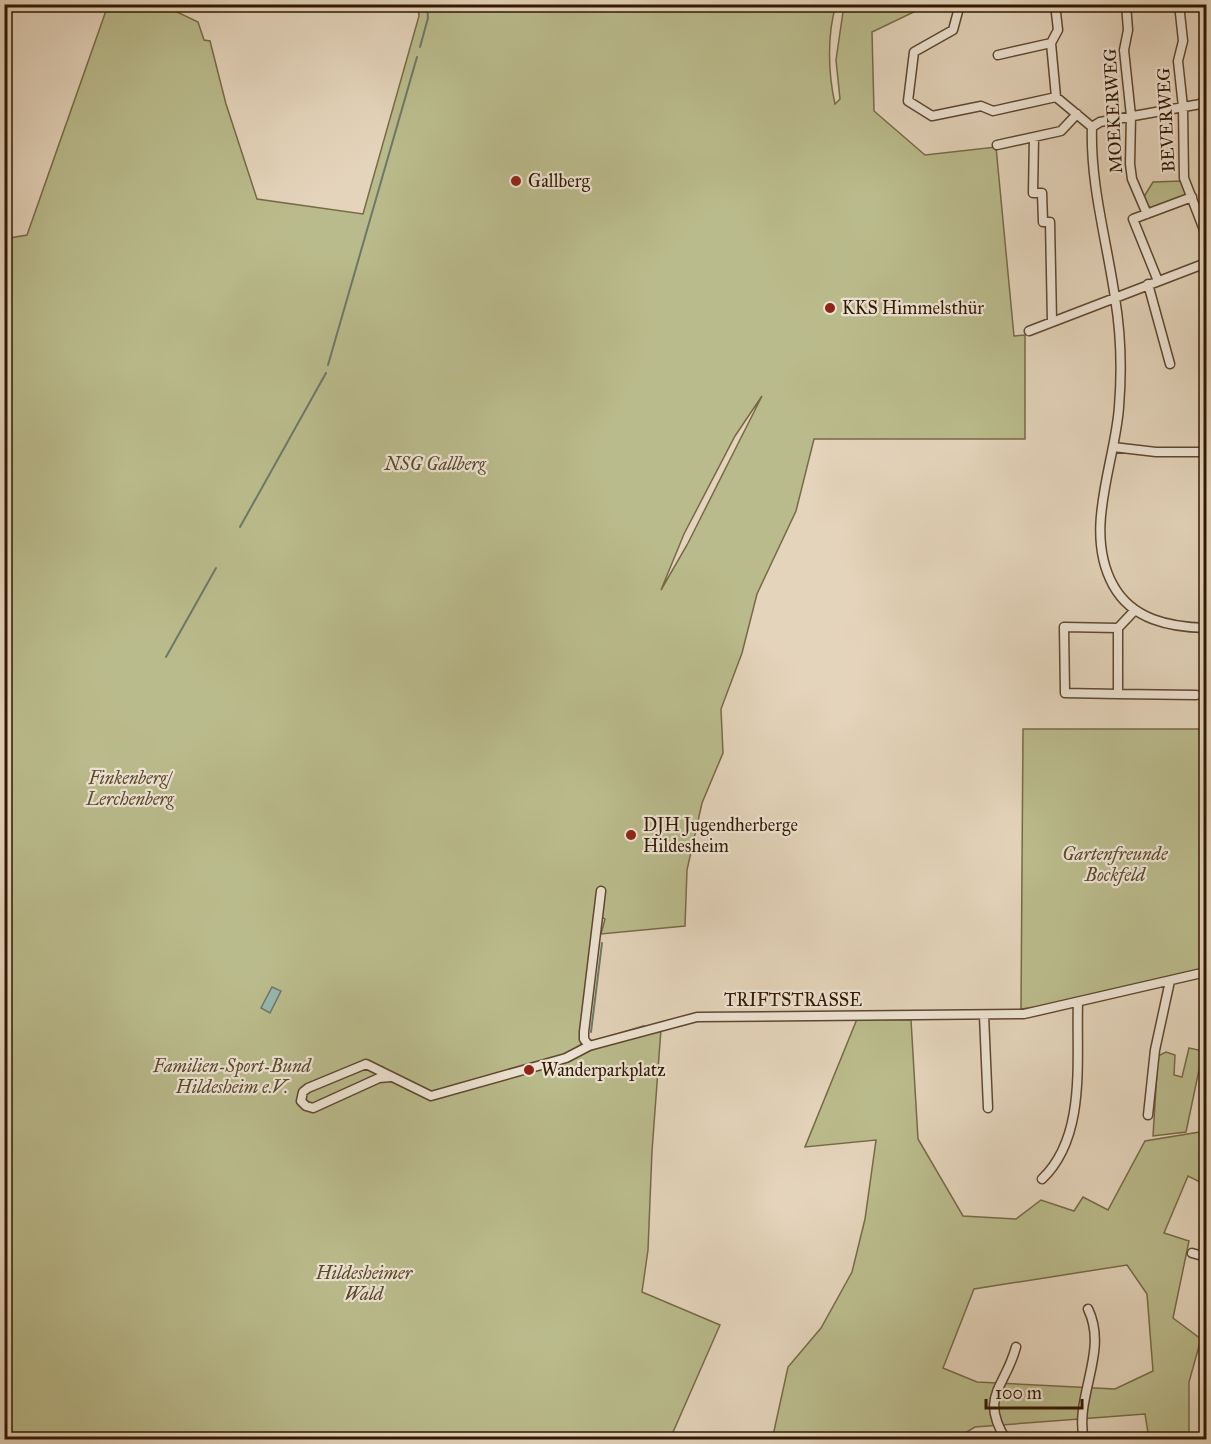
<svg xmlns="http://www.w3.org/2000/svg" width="1211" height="1444" viewBox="0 0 1211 1444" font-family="'IM FELL Great Primer',serif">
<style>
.green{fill:#babb8c;stroke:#766a46;stroke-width:1.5;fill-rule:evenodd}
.water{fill:#95b8af;stroke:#6d7869;stroke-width:1.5}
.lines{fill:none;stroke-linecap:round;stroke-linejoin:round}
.stream{stroke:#6d7869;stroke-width:2}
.minor-casing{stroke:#5e472f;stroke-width:11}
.minor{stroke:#ede3d3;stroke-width:8}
.poi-dot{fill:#8f2418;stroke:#ede3d3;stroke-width:2}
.labels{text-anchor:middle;stroke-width:4.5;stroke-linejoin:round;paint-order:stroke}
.street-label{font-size:18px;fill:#311800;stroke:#ede3d3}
.poi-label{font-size:18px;fill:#311800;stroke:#ede3d3;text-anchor:start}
.park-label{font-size:18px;font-style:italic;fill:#5a492a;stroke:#ede3d3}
</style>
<rect width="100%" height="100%" fill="#e4d4bb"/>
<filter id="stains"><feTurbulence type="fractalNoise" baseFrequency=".00333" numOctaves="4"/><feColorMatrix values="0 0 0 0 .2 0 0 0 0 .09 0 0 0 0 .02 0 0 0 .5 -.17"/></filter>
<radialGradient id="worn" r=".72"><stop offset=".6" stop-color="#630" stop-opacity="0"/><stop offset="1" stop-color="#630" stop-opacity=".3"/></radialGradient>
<path class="green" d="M108,5H174L177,12L198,22L204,40L210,41L226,104L257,199L363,214L419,16L418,5H836C827,34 828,73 835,104L840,99L836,60L844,5H919L918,10L872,32L874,111L925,155L996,147L1014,336L1025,335V439H814L796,511L757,594L742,653L721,709L723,753L702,803L687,870L685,926L601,934L605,919L595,913L581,1044L587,1051L661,1029L652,1151L648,1250L642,1292L720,1325L670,1439H5L4,239L27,235ZM762,396L687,545L661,590L684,534L735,436Z
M1182,181L1188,195L1148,210L1143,198L1153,182Z
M1023,729H1206V968L1077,1001L1021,1009Z
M857,1019L911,1020L918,1139L963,1216L1016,1219L1041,1200L1074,1211L1083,1197L1108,1210L1145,1141L1206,1131V1172L1202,1183L1188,1176L1164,1233L1189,1241L1173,1318L1201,1339L1189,1382V1439H1149L1145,1414L975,1427L955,1439L772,1440L788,1367L821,1328L852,1272L865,1219L876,1140L805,1147ZM1127,1265L1147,1294L1153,1371L1115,1389L977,1382L943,1368L974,1289Z
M1189,1048L1203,1051L1186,1132L1153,1136L1158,1056L1166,1052L1175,1055L1174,1075L1182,1077Z"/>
<path class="water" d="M272,987L281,991L270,1013L261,1008Z"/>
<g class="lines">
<path class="stream" d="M420,47L428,18L427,4
M328,365L417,57
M240,527L326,373
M166,657L216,568
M591,1032L602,943
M608,1037L644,1026"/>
<defs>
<path id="minor" d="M960,4L953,30L914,52L908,101L932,116L981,106L993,111L1056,97
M1055,4L1058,30L1051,43L1056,97L1092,127
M1126,4L1128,30L1124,50L1131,116L1130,164L1132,179L1147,214
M1179,4L1183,41L1178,61L1183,107L1184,178L1206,235
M998,55L1051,43
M1092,127C1090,184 1107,242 1115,298C1121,334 1122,370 1119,407C1115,464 1083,530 1113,585C1132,620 1170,627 1206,628
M1092,127L1100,122L1206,103
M1034,137L1033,193H1042L1043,222H1050L1052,321
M997,145L1061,131L1077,114
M1204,264L1206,274
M1158,281L1133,219L1192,197
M1148,284L1170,364
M1029,331L1206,263
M1113,447L1156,452H1206
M1118,628V694L1065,693L1064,627L1118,628L1135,610
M1118,694L1196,695
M984,1015L988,1108
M589,1046L584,1039V1032L601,891
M391,1077L379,1078L313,1108L306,1106L301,1101L303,1092L308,1088L366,1064L431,1096L566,1058L589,1046L697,1017L1024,1014L1206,972
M1148,1115L1155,1050L1170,981
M1042,1179C1087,1136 1076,1060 1078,1002
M1192,1253L1206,1257
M1006,1440C979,1396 1005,1388 1016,1347
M1084,1440C1074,1396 1109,1352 1088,1309"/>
</defs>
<use href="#minor" class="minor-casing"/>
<use href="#minor" class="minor"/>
</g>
<g class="poi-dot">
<circle cx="516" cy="181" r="6"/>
<circle cx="830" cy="308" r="6"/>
<circle cx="631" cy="835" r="6"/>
<circle cx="529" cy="1070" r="6"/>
</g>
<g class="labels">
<g class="street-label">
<text transform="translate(1113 111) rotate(-93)" y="6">MOEKERWEG</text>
<text transform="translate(1166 120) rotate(-93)" y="6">BEVERWEG</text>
<text x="793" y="1006">TRIFTSTRASSE</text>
</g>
<g class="poi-label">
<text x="528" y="187">Gallberg</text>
<text x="842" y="314">KKS Himmelsthür</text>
<text x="643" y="831">DJH Jugendherberge<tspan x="643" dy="21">Hildesheim</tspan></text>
<text x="541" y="1076">Wanderparkplatz</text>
</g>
<g class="park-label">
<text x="435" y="470">NSG Gallberg</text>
<text x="130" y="784">Finkenberg/<tspan x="130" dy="21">Lerchenberg</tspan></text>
<text x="1115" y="860">Gartenfreunde<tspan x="1115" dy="21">Bockfeld</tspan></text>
<text x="232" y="1072">Familien-Sport-Bund<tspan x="232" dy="21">Hildesheim e.V.</tspan></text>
<text x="364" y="1279">Hildesheimer<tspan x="364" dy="21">Wald</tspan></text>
</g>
</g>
<rect width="1211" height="1444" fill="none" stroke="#e4d4bb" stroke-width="24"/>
<rect x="6" y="6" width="1199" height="1432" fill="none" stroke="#311800" stroke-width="3"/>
<rect x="12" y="12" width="1187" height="1420" fill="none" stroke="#311800" stroke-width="1.5"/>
<path d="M986 1399v9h96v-9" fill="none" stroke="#311800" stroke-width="3"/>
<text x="995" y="1399" font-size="18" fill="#311800" stroke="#ede3d3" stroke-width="4.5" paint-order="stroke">100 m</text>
<rect width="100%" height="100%" filter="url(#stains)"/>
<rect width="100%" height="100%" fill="url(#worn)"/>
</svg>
